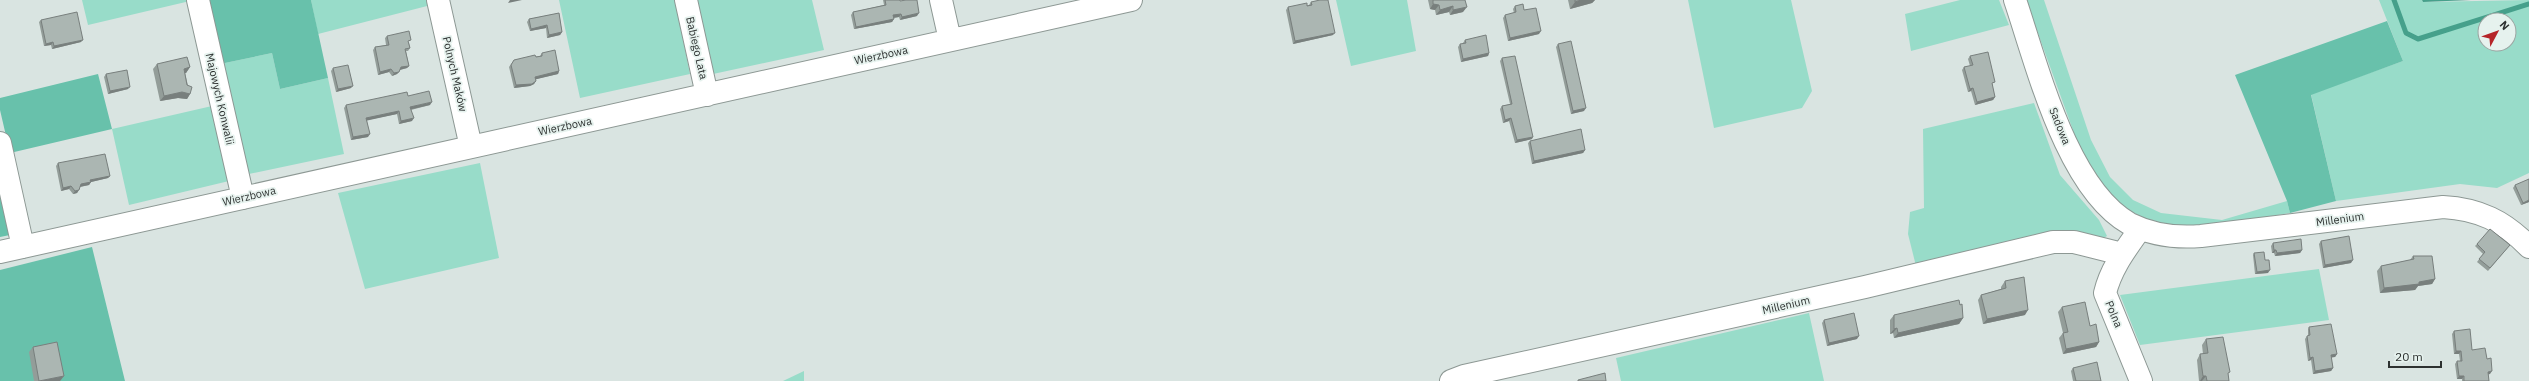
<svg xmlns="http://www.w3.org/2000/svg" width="2529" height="381" viewBox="0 0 2529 381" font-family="'IBM Plex Sans',sans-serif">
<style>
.green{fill:#98dcc9;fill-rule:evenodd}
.forest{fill:#68c1ab}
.water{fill:#46a08b}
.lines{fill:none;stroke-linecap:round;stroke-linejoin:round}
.stream{stroke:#46a08b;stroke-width:5}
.minor-casing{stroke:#8d9894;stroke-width:24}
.minor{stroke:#fff;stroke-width:22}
.wall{fill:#939d99}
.shaded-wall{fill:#787f7d}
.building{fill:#abb6b2;stroke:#787f7d}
.labels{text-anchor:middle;stroke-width:3.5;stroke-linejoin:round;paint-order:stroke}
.street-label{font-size:11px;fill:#2d3130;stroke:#e6f2ee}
</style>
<rect width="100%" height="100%" fill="#d9e4e1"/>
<path class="green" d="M82,0H190V1L88,25Z
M311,0H429L431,5L318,34Z
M559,0H675L690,74L580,98Z
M697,0H812L824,50L713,74Z
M1336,0H1407L1416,51L1351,66Z
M1688,0H1791L1812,91L1802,108L1714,128Z
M1960,0H1999L2009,25L1911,51L1905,14Z
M2026,0H2044L2091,140L2110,177L2133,200L2161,213L2222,220L2287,201L2290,213L2222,225L2186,227L2150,221L2121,206L2098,184L2083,158Z
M2379,0H2422L2423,2L2529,0V173L2497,188L2460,184L2336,201L2311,94L2403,61ZM2485,20H2509V44H2485Z
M272,53L280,89L328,78L344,154L244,175L220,64Z
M2034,103L2060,175L2099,220L2107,236L2097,242L1916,266L1908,234L1910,212L1924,208L1923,129Z
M212,106L229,181L129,205L112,129Z
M480,163L499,258L365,289L338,193Z
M2319,269L2329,320L2140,345L2120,295Z
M1809,313L1824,381H1621L1616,358Z
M804,371V381H783Z"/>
<path class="forest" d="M206,0H311L328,78L280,89L272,53L220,64Z
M2387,21L2403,61L2311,95L2336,201L2290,213L2287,201L2235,75Z
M98,74L112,129L10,153L0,110V98Z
M0,189L10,235L0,237Z
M92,247L125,381H0V270Z"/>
<path class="water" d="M2422,0H2471L2423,2Z"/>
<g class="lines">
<path class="stream" d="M2394,0L2406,33L2418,39L2529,4"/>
<defs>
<path id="minor" d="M198,0L243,198
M438,0L471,147
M686,0L707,95
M941,0L950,40
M2015,0C2037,65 2067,189 2130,224C2152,235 2177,238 2201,236L2443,207C2479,209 2504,221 2529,247
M0,143L23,247
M2140,229C2126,249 2111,268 2105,293L2141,381
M0,252L1131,0
M1451,381L1464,376L1865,287L2053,242H2074L2122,254"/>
</defs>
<use href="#minor" class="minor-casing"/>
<use href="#minor" class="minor"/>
</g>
<path class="wall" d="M883,0H900V1L917,16L900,20L899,17L894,18L892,22L854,29L851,15L853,12L884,5Z
M1428,0H1465L1463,12L1450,15L1449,12L1436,15L1435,10L1430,9Z
M1568,0H1595L1592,3L1570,9Z
M1311,2L1333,35L1293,44L1286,10L1288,7L1309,5Z
M1515,6L1524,10L1539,34L1508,41L1503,18L1505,15L1514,13L1513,9Z
M559,13L562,32L560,35L547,38L546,28L530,31L527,22L529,19Z
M41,20L81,42L52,49L51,45L44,46L39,22Z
M387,36L409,43L410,48L408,51H406L409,66L407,68L400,70L397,74L392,76L389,72L378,75L373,50L375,47L386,45L385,38Z
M1465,40L1489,53L1488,56L1461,62L1458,47L1460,44H1463V43Z
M1558,44L1584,111L1571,114L1556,47Z
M542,53L559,71L558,74L536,79L534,84L530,86L514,88L509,67L514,60L540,56Z
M1970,56L1993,85H1992L1995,97L1993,100L1975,105L1971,91L1968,92L1962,70L1964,67L1970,66L1968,59Z
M1502,58L1532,139L1515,143L1509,121L1503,123L1500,109L1502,106L1510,104L1500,61Z
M157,64L190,67L186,73H185L190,94L187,99L178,98L160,101L153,69Z
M333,68L351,88L336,92L331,71Z
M106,74L128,89L108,94L104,77Z
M346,105H430L411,110L412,121L399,124L397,114L367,120L368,137L351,140L344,108Z
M1530,141L1585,150L1583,153L1532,164L1528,143Z
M58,163L110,176L108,178L91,182L89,185L80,187L77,193L73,194L69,189L61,191L56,166Z
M2515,185L2529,202L2521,205L2513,188Z
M2321,241L2351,263L2323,268L2319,244Z
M2273,243L2302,250L2300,253L2275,256L2274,253H2272L2271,246Z
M2477,244L2510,245L2488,271L2477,262L2483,254L2475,246Z
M2254,253L2265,260L2268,273L2255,274L2253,255Z
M2413,256L2435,279L2432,284L2418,286L2415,290L2380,293L2377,271L2381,266L2410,260Z
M2005,281L2025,315L1983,324L1978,300L1981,295L2001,289V287Z
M2062,307L2090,326L2099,342L2096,347L2063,354L2059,338L2063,333L2058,312Z
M1894,315L1963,318L1959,324L1894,338L1893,333L1890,334V320Z
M1824,320L1857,339L1827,346L1822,323Z
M2309,327L2337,354L2335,357H2331L2333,368L2331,371L2313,374L2311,360L2308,361L2305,339L2307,336H2308V329Z
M2454,331L2472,350L2487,359L2490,374H2488L2489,381H2462V379H2457L2455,364L2457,361H2460L2459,354H2454L2452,334Z
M2206,339L2228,375L2229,381H2199L2197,360L2200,354H2203L2202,345Z
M33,347L64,376L60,381H34L29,352Z
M2073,368L2101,381H2073L2071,371Z"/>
<path class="shaded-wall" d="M510,0H522L508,3Z
M1581,0H1595L1592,3L1570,9L1575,2Z
M1433,4L1439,5L1435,10L1430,9Z
M1453,6L1449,12L1436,15L1440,10Z
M1467,7L1463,12L1450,15L1453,10Z
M919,13L917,16L900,20L902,17Z
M901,14L899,17L891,18L893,15Z
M894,19L892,22L854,29L856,27Z
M547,25L546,28L530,31L531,29Z
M1541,31L1539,34L1508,41L1510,38Z
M562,32L560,35L547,38L549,35Z
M1335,33L1333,35L1293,44L1295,41Z
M83,40L81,42L52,49L54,46Z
M53,42L51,45L44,46L46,44Z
M1489,53L1488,56L1461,62L1463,59Z
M409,66L407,68L399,70L401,67Z
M190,67L186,73L180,74L184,69Z
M391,69L389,72L378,75L380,72Z
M559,71L558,74L533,80L535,77Z
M399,72L397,74L392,76L394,73Z
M536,81L534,84L530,86L514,88L516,85Z
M353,86L351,88L336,92L338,89Z
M130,87L128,89L108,94L110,91Z
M1973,88L1971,91L1968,92L1970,89Z
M182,92L190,94L187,99L178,98L160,101L164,96Z
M1995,97L1993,100L1975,105L1977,102Z
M432,102L430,105L408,110L410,107Z
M1586,108L1584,111L1571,114L1573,111Z
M399,111L397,114L365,121L366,118Z
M414,118L412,121L399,124L401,121Z
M1511,118L1509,121L1503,123L1505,120Z
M370,134L368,137L351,140L353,137Z
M1533,137L1532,139L1515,143L1517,140Z
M1585,150L1583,153L1532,164L1534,161Z
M110,176L108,178L91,182L89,185L79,187L81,184L90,180Z
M71,186L69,189L61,191L63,188Z
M79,190L77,193L73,194L75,191Z
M2529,200V202L2521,205L2523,203Z
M2274,250H2276L2274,253H2272Z
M2302,250L2300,253L2275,256L2277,253Z
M2353,260L2351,263L2323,268L2325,265Z
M2270,270L2268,273L2255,274L2257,272Z
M2435,279L2432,284L2418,286L2415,290L2380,293L2384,288Z
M2028,310L2025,315L1983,324L1987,319Z
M1963,318L1959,324L1894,338L1898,333Z
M1897,328L1893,333L1890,334L1894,329Z
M1859,336L1857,339L1827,346L1829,343Z
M2099,342L2096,347L2063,354L2066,349Z
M2456,351H2461L2459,354H2454Z
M2337,354L2335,357L2329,358L2331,355Z
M2313,357L2311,360L2308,361L2310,358Z
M2333,368L2331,371L2313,374L2315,371Z
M2492,371L2490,374L2486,375L2488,372Z
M64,376L60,381H39Z
M2203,376H2206L2202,381H2200Z
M2459,376H2464L2462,379H2457Z"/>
<path class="building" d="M885,0H900V1L906,0H917L919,13L902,17L901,14L893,15L894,19L856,27L853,12L886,5Z
M1320,0H1328L1335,33L1295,41L1288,7L1307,3V6L1312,5L1311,2Z
M1433,0H1465L1467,7L1453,10V6L1440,10L1439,5L1433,4Z
M1575,0H1581L1575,2Z
M1523,4L1524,10L1536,8L1541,31L1510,38L1505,15L1516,12L1515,6Z
M77,12L83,40L54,46L53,42L46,44L41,20Z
M559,13L562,32L549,35L547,25L531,29L529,19Z
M409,31L411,40L408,41L410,48L405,49L409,66L401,67L399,72L394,73L391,69L380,72L375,47L389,45L387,36Z
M1486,35L1489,53L1463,59L1460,44L1466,43L1465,40Z
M1571,41L1586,108L1573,111L1558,44Z
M555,50L559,71L535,77L536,81L532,84L516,85L511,65L514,60L535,55L536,57L542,56V53Z
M1988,52L1995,82L1992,83L1995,97L1977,102L1973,88L1970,89L1964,67L1973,65L1970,56Z
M1515,56L1533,137L1517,140L1511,118L1505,120L1502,106L1512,104L1502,58Z
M187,57L190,67L184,69L187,85L192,87L190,94L182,92L164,96L157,64Z
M348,65L353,86L338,89L333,68Z
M127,70L130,87L110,91L106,74Z
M429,91L432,102L410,107L414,118L401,121L399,111L366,118L370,134L353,137L346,105L407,92L408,96Z
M1581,129L1585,150L1534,161L1530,141Z
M105,154L110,176L90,180L91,182L81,184L79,190L75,191L71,186L63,188L58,163Z
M2529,179V200L2523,203L2515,185Z
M2490,229L2510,245L2490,268L2479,259L2485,252L2477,244Z
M2349,236L2353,260L2325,265L2321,241Z
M2301,239L2302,250L2277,253L2276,250H2274L2273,243Z
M2264,252L2265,260H2269L2270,270L2257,272L2254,253Z
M2413,256H2432L2435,279L2419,282V284L2384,288L2381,266L2414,259Z
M2024,277L2028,310L1987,319L1981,295L2006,288L2005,281Z
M1959,300L1960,305L1962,304L1963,318L1898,333L1897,328L1894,329V315Z
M2085,302L2090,326L2096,324L2099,342L2066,349L2063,333L2068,332L2062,307Z
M1854,313L1859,336L1829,343L1824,320Z
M2331,324L2337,354L2331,355L2333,368L2315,371L2313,357L2310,358L2307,336L2310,335L2309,327Z
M2470,329L2472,350L2485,348L2487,359L2491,358L2492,371L2488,372L2489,381H2464V376H2459L2457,361H2462L2461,351H2456L2454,331Z
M2223,337L2230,372L2228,373L2229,381H2207L2206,376H2203L2200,354L2208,353L2206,339Z
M57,342L64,376L39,381L33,347Z
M2097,362L2101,381H2076L2073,368Z
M1605,373L1606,381H1578V380Z"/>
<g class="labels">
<g class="street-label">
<text transform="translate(697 48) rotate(77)" y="4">Babiego Lata</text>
<text transform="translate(881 55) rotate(-12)" y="4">Wierzbowa</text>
<text transform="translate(455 74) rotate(77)" y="4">Polnych Maków</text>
<text transform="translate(220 99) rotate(77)" y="4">Majowych Konwalii</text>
<text transform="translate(565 126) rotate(-12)" y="4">Wierzbowa</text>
<text transform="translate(2060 126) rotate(68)" y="4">Sadowa</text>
<text transform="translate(249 196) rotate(-13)" y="4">Wierzbowa</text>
<text transform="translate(2340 219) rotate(-8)" y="4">Millenium</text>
<text transform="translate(1786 305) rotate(-13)" y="4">Millenium</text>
<text transform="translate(2114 314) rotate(67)" y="4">Polna</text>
</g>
</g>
<g transform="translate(2497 32) rotate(49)"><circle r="19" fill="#e6f2ee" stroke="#9ca5a2"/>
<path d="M0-3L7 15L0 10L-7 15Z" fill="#b52529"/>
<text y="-6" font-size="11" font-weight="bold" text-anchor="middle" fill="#2d3130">N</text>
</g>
<path d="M2389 361v6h52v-6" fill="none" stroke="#2d3130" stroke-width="2"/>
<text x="2395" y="361" font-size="12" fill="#2d3130" stroke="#e6f2ee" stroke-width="3" paint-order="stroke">20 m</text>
</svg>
